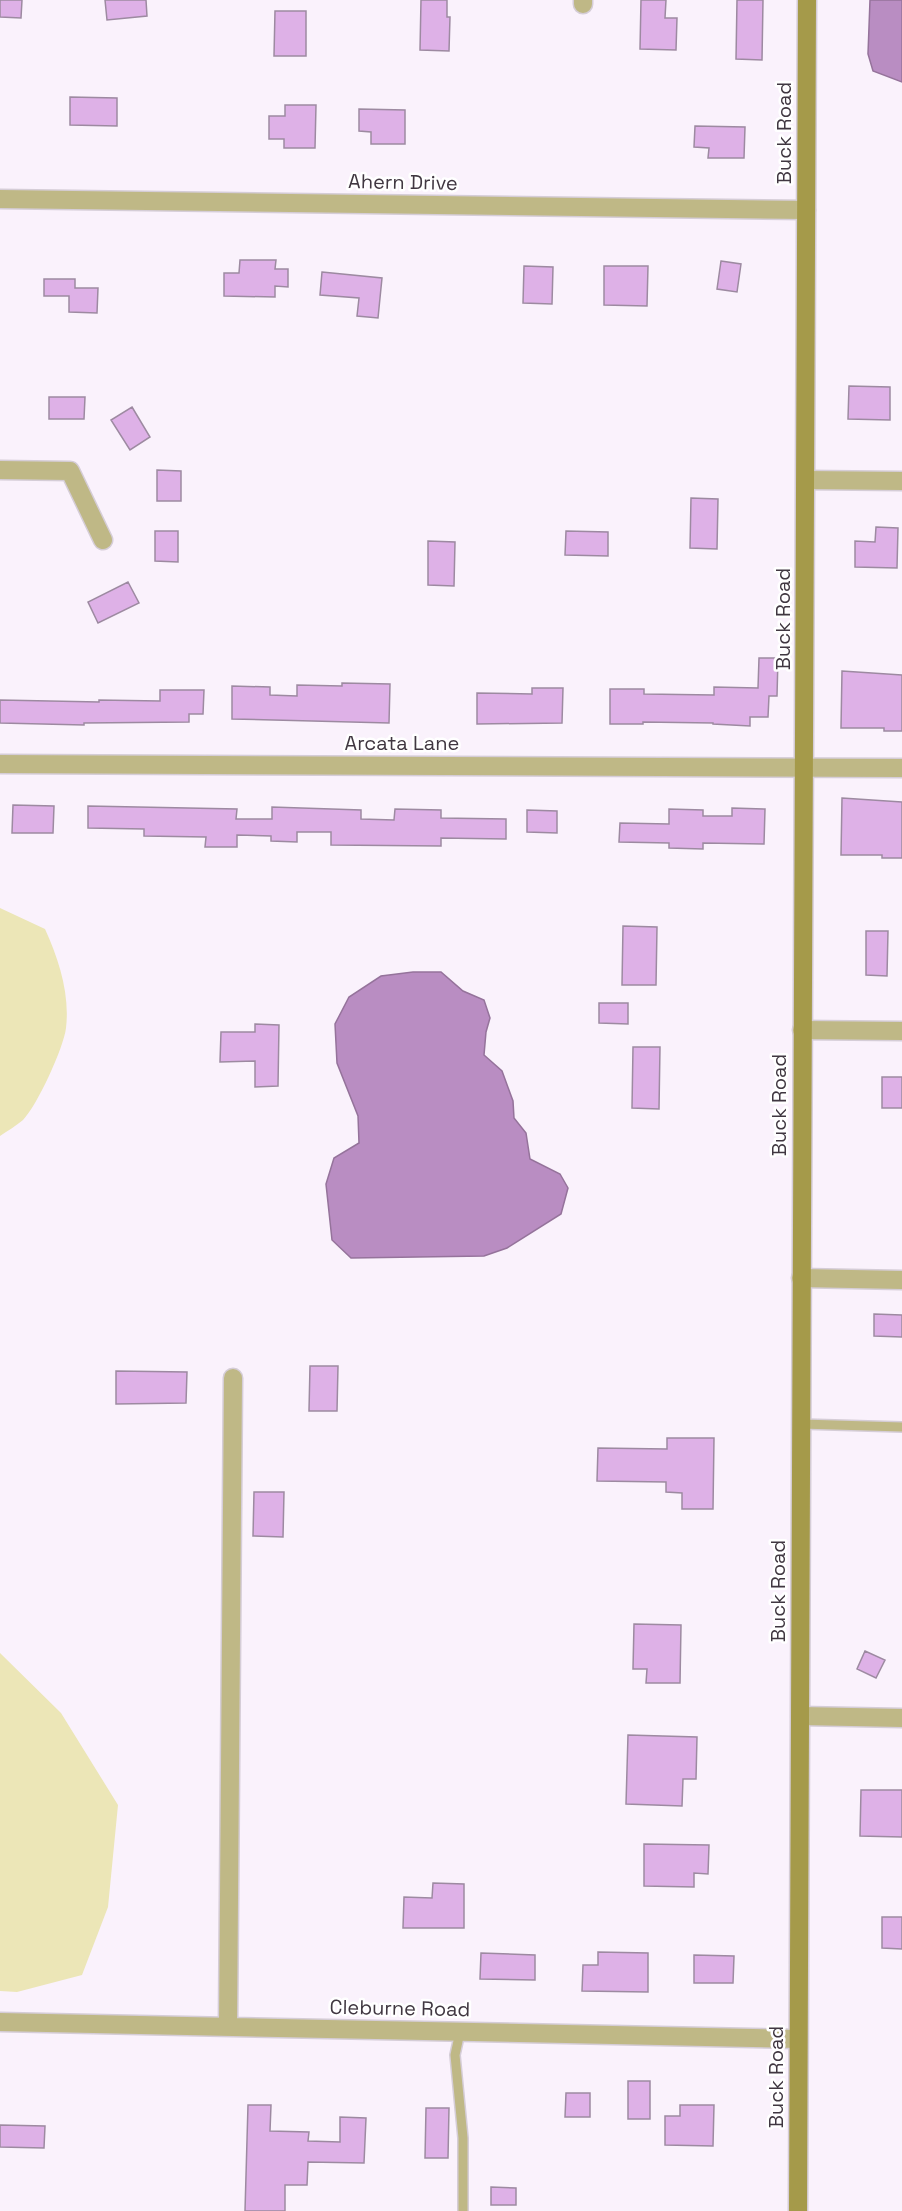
<svg xmlns="http://www.w3.org/2000/svg" width="902" height="2211" viewBox="0 0 902 2211" font-family="'Space Grotesk',sans-serif">
<style>
.green{fill:#ece6b7}
.water{fill:#b98dc2;stroke:#95739b;stroke-width:1.5}
.building{fill:#deb1e7;stroke:#9d8aa1;stroke-width:1.5}
.lines{fill:none;stroke-linecap:round;stroke-linejoin:round}
.lane-casing{stroke:#d5cdd7;stroke-width:12}
.street-casing{stroke:#d5cdd7;stroke-width:21}
.secondary-casing{stroke:#d5cdd7;stroke-width:21}
.lane{stroke:#bfb886;stroke-width:9}
.street{stroke:#bfb886;stroke-width:18}
.secondary{stroke:#a59a4a;stroke-width:18}
.labels{text-anchor:middle;stroke-width:5;stroke-linejoin:round;paint-order:stroke}
.street-label{font-size:20px;fill:#403741;stroke:#fff}
</style>
<rect width="100%" height="100%" fill="#faf2fc"/>
<path class="green" d="M0,908L45,929C59,960 70,994 66,1028C64,1047 37,1106 23,1120C16,1126 7,1131 0,1136Z
M0,1653L61,1713L118,1805L108,1907L82,1975L17,1992L0,1991Z"/>
<path class="water" d="M870,0H902V82L873,71L868,54Z
M413,972H441L463,991L484,1000L490,1018L486,1032L484,1055L502,1071L513,1101L514,1118L526,1133L530,1159L560,1174L568,1188L561,1214L507,1248L484,1256L351,1258L332,1240L326,1184L334,1158L359,1143L358,1116L337,1063L335,1024L349,997L381,976Z"/>
<path class="building" d="M0,0H22L21,18L0,17Z
M105,0H146L147,16L107,20Z
M421,0H447V17H450L449,51L420,50Z
M641,0H666L665,18H677L676,50L640,49Z
M737,0H763L762,60L736,59Z
M275,11H306V56H274Z
M70,97L117,98V126L70,125Z
M285,105H316L315,148H284V139H269V116H285Z
M359,109L405,110V144H371V132L359,131Z
M695,126L745,127L744,158H708L709,148L694,147Z
M240,260H276L275,269H288V287L275,286V297L224,296V273H239Z
M721,261L741,264L737,292L717,289Z
M524,266L553,267L552,304L523,303Z
M604,266H648L647,306L604,305Z
M322,272L382,278L378,318L357,316L359,298L320,295Z
M44,279H75V288H98L97,313L69,312V296H44Z
M849,386L890,387V420L848,419Z
M49,397H85L84,419H49Z
M132,407L150,437L130,450L111,420Z
M157,470L181,471V501H157Z
M691,498L718,499L717,549L690,548Z
M876,527L898,528L897,568L855,567V541L875,542Z
M155,531H178V562L155,561Z
M566,531L608,532V556L565,555Z
M428,541L455,542L454,586L428,585Z
M128,582L139,603L98,623L88,602Z
M759,658H778L777,696H769L768,717H750V726L713,724V723L643,722V724H610V689H644V694L714,695V687L758,688Z
M842,671L902,675V731H884V728H841Z
M342,683L390,684L389,723L232,719V686L270,687V695L297,696V685L342,686Z
M532,688H563L562,723L477,724V693L532,694Z
M160,690H204L203,714H189V722L84,723V725L0,723V700L99,702V700L160,701Z
M842,798L902,802V858H882V855H841Z
M13,805L54,806L53,833H12Z
M88,806L237,809L236,819H272V807L361,810V819L394,820L395,809L441,810V818L506,819V839L441,838V846L331,845V832H297V842L271,841V836L237,835V847H205L206,837L144,836V829L88,828Z
M732,808L765,809L764,844L703,843V849L669,848V843L619,842L620,823L669,824V809L703,810V816H732Z
M527,810L557,811V833L527,832Z
M623,926L657,927L656,985H622Z
M866,931H888L887,976L866,975Z
M599,1003H628V1024L599,1023Z
M255,1024L279,1025L278,1086L255,1087V1061L220,1062L221,1032H255Z
M633,1047H660L659,1109L632,1108Z
M882,1077H902V1108H882Z
M874,1314L902,1315V1337L874,1336Z
M310,1366H338L337,1411H309Z
M116,1371L187,1372L186,1403L116,1404Z
M667,1438H714L713,1509H682V1493L666,1492V1482L597,1481L598,1448L667,1449Z
M254,1492H284L283,1537L253,1536Z
M634,1624L681,1625L680,1683H646L647,1669H633Z
M865,1651L885,1660L876,1678L857,1669Z
M628,1735L697,1737L696,1779H683L682,1806L626,1804Z
M861,1790H902V1837L860,1836Z
M644,1844L709,1845L708,1874L694,1873V1887L644,1886Z
M433,1883L464,1884V1928H403L404,1897L432,1898Z
M882,1917H902V1949L882,1948Z
M598,1952L648,1953V1992L582,1991L583,1965H598Z
M481,1953L535,1955V1980L480,1979Z
M694,1955L734,1956L733,1983H694Z
M628,2081H650V2119H628Z
M566,2093H590V2117H565Z
M248,2105H271L270,2131L309,2132L308,2141L340,2142V2117L366,2118L364,2163L308,2162L307,2185H285V2211H245Z
M680,2105H714L713,2146L665,2145V2116H680Z
M426,2108H449L448,2158H425Z
M0,2125L45,2126L44,2148L0,2147Z
M491,2187L516,2188V2205H491Z"/>
<g class="lines">
<defs>
<path id="lane" d="M801,1424L902,1427
M460,2032L455,2055L463,2138V2211"/>
<path id="street" d="M583,4V0
M0,199L806,210
M0,470L70,471L103,540
M806,480L902,481
M0,764L902,768
M802,1030L902,1031
M801,1278L902,1280
M801,1716L902,1718
M0,2022L798,2039
M228,2027L233,1378"/>
<path id="secondary" d="M798,2211L807,0"/>
</defs>
<use href="#lane" class="lane-casing"/>
<use href="#street" class="street-casing"/>
<use href="#secondary" class="secondary-casing"/>
<use href="#lane" class="lane"/>
<use href="#street" class="street"/>
<use href="#secondary" class="secondary"/>
</g>
<g class="labels">
<g class="street-label">
<text transform="translate(784 133) rotate(-90)" y="7">Buck Road</text>
<text transform="translate(403 182) rotate(1)" y="7">Ahern Drive</text>
<text transform="translate(783 619) rotate(-90)" y="7">Buck Road</text>
<text x="402" y="750">Arcata Lane</text>
<text transform="translate(779 1105) rotate(-90)" y="7">Buck Road</text>
<text transform="translate(778 1591) rotate(-90)" y="7">Buck Road</text>
<text transform="translate(400 2008) rotate(1)" y="7">Cleburne Road</text>
<text transform="translate(776 2077) rotate(-90)" y="7">Buck Road</text>
</g>
</g>
</svg>
